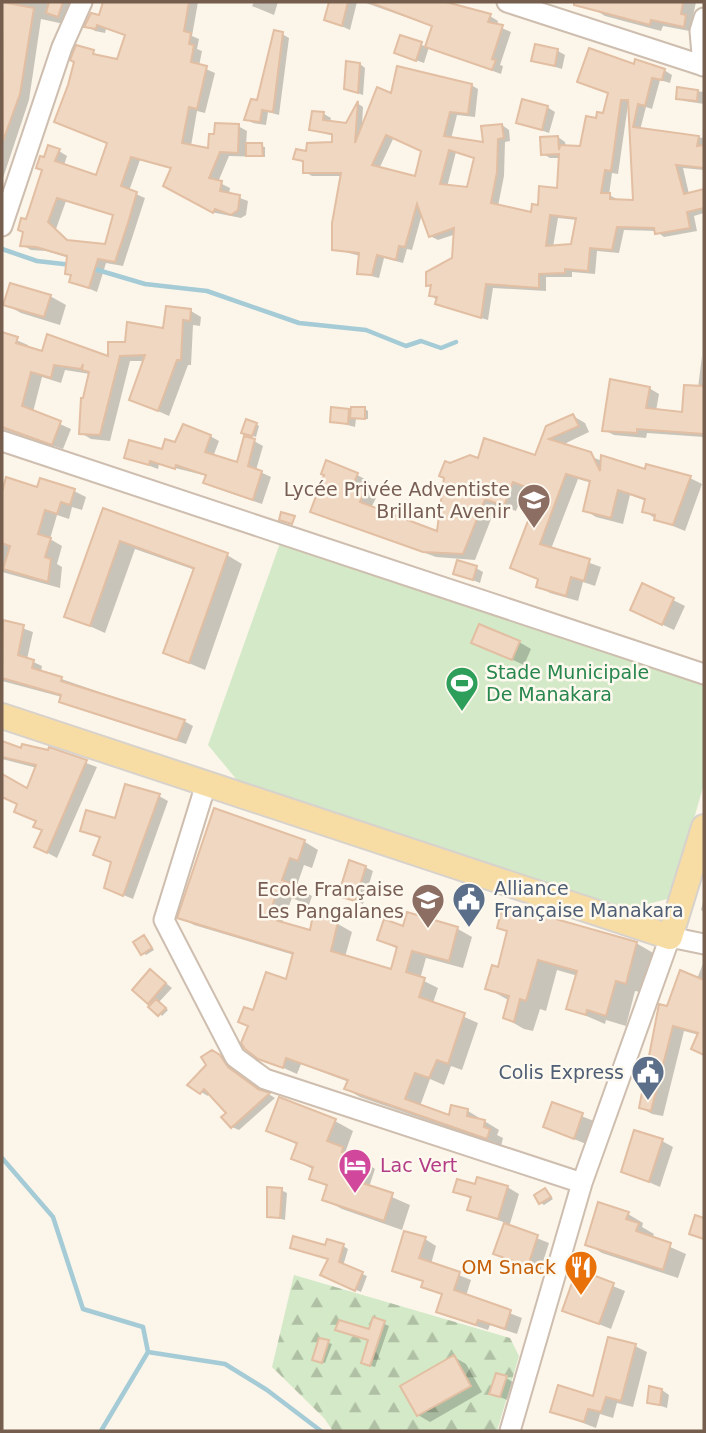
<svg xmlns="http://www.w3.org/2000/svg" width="706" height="1433" viewBox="0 0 706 1433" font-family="'DejaVu Sans',sans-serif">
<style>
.grass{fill:#d3e9c7}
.forest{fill:url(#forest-firs)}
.shadow{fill:#0003;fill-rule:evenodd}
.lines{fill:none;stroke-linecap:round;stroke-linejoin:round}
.stream{stroke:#a4cbd6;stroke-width:4.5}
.building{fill:#f0d7c1;stroke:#e2bea2;stroke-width:2;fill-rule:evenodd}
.minor-casing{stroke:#cebeaf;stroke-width:23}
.major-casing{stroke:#d8d2cd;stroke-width:28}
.minor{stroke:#fff;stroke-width:19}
.major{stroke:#f7dda4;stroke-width:24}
.labels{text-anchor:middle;stroke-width:5;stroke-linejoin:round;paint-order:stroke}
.education-label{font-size:19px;fill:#785e54;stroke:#fef9ef;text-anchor:end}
.leisure-label{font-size:19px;fill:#27864d;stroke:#fef9ef;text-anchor:start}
.service-label{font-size:19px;fill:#4e5e75;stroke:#fef9ef;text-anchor:start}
.hotel-label{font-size:19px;fill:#b23c85;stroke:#fef9ef;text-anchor:start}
.food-label{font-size:19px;fill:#c56008;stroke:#fef9ef;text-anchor:end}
</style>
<defs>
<pattern id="forest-firs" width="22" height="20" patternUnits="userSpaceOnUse" patternTransform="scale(1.75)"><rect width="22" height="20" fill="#d3e9c7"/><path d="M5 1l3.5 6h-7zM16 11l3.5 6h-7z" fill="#b0c0a4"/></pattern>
</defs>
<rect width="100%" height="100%" fill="#fcf5e9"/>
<path class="grass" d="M284,532L704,681V784L671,898L625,910L237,780L208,745Z"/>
<path class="forest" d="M294,1275L510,1338L519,1356L497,1431H333L324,1418L272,1367Z"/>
<path class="shadow" d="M2,2H73L64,24L41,19L29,100L2,181Z
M105,2H198L192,36L199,39L197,49L202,51L199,66L215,73L205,113L197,111L191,146L210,150L238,126L247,131L246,145L265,147V157L229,156L218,182L230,188L229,194L248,201L246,215L241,218L211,212L172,169L140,160L129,191L145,198L123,266L106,263L97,292L71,281L72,277L67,273L69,258L46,251L31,250L22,245L45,159L59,151L67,156L64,165L97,177L109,144L65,126L77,47L118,62L127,36L106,29L105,33L95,31L87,26L101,17ZM66,201L115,216L107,246L71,243L56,229Z
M254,2H278L274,15L252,6Z
M330,2H357L350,30L326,19Z
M363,2H444L490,16L498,21L497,26L511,32L500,65L503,66L501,74L429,47L424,63L404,56L401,37L427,47L434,27Z
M596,2H696L692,21L697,23L695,32L663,26L661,31L605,16L594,9Z
M282,34L289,38L279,115L268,112L266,125L253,123L246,119L259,102Z
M558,51L565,55L562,69L533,60Z
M360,64L365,68L363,95L346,89Z
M635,67L664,70L672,75L670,83L660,80L652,109L646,107L640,130L704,138V170L683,168L689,194L704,191V213L694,216L697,231L664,237L656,231L624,230L619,253L597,251L595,274L572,272V277H546V291L493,288L488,320L444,307L431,295L432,287L428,285L454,259L456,234L438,240L430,236L422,214L412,250L407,249L403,263L384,258L379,278L359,273L360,256L334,249L342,176H312L305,172L304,163L295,158L333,144L334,136L311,130L324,114L331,118L330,122L348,125L357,103L363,107L362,127L393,95L471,85L478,89L475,117L457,115L451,139L485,144L502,125L509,130L510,141L505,142L504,176L498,206L532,214L559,190L561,158H550L543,154L558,137L565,142L566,147H582L597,120L605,115L609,94L579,81ZM628,105L635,201L617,199L609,195L612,173L618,174ZM394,137L423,151L416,178L379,169ZM456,152L475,159L469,189L447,187ZM558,218L577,220L572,245L553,247Z
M679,89L704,92V104L684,101L678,98Z
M547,107L555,112L549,133L518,122Z
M50,296L66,305L60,325L21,313L5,304Z
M191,311L201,317L200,326L193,325L191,365H188L169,416L131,399L145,361H130L110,441L91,439L81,433L90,374L65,370L61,383L42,377L33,412L71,429L63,449L2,429V334L28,345L27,349L43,353L110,358L126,344L165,330Z
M702,356L704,437L647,433L646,438L614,435L604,430L649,388L659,394L656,411L684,414L698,388Z
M365,409L368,411V419H356L355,427L332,421L349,410Z
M573,416L585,423L589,432L562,445L602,461L690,478L702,484L685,531L656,519L644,511L646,501L630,495L623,524L596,517L585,510L592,483L578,479L551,549L601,567L595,586L583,582L578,601L550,593L538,586L540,580L512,567L540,493L525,487L516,511L497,504L475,560L436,557L312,511L357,475L369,481L366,489L377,496L371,508L439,533L450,465L536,457L547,428Z
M256,424L259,426L256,437L246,434Z
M210,436L219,441L213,457L238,464L254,441L263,446L256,470L271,477L262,504L213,487L205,482L207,476L159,464L158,469L126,457L163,451L175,445Z
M8,480L38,489L74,491L86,497L82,510L72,507L69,519L57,515L50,539L62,546L57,564L62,567L60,588L2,572V498Z
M104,510L227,555L242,564L205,670L165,653L195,570L135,549L105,633L67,616Z
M476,568L483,572L480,583L455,573Z
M643,585L685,606L674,630L644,616Z
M5,622L33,632L27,659L42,666L41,672L184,721L193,726L186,744L70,706L61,701L62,697L2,681Z
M473,642H519L531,649L524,665Z
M2,742L22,750L49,752L50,750L97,767L57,858L46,852L43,831L37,821L19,804L2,795V776L28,790L37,768L2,759Z
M159,796L168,801L133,899L106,888L113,863L104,859L101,839L82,830L116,820Z
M215,810L305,842L318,850L312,868L304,865L296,888L312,896L309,905L292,898L282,924L311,932L315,917L338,924L352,932L345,957L392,971L398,949L379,939L404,928L408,914L458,929L472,937L463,968L426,958L420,979L438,988L433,1003L478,1023L462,1070L451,1066L444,1085L430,1079L420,1106L450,1117L453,1107L468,1111L499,1130L497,1135L503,1138L501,1146L360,1097L346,1089L349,1082L301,1064L297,1074L259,1057L254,1012L287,982L294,955L194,925L180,917Z
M365,867L373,871L363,904L340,895Z
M704,898V912L701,910Z
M499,927L636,943L655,954L645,993L635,991L626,1026L606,1020L605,1024L568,1008L578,976L557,970L546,1011L540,1009L533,1031L524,1029L505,1018L510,1001L487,988L499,969L508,932Z
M144,937L154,950L146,955L143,953Z
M704,961V1055L693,1049L699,1035L684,1031L663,1116L652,1114L641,1108L668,1008L697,979Z
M151,971L172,988L159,1002L168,1010L162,1016L149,1002Z
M212,1052L227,1061L235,1073L275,1098L239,1130L232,1127L228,1113L210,1093L208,1096L201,1092Z
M553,1105L594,1121L586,1144L545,1127Z
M335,1121L353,1131L346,1150L375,1169L369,1187L410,1205L402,1230L342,1209L324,1199L328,1187L311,1178L314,1170L293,1158L298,1145L268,1130Z
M662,1141L673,1147L660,1187L623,1171Z
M476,1186L507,1187L519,1194L509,1227L549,1243L540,1271L496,1254L506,1223L469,1210L472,1199L455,1191Z
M281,1190L287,1193L285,1220L269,1216Z
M545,1190L553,1199L544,1205L541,1203Z
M628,1214L643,1223L642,1227L654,1234L652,1239L686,1254L678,1278L602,1253L587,1244Z
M425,1239L436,1246L431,1264L471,1280L466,1296L522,1318L517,1334L490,1325L488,1330L449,1317L438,1311L443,1295L423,1286L424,1282L394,1270Z
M343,1246L348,1249L343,1266L367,1276L361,1292L327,1278L329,1259L292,1248Z
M578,1272L625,1291L611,1329L564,1310Z
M374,1319L389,1326L375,1367L368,1365Z
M320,1340L332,1344L325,1363L317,1361Z
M635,1346L647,1352L633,1407L617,1403L613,1418L600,1414L596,1428L552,1411L594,1398Z
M454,1357L466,1364L482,1392L430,1422L418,1415Z
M506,1378L513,1382L507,1400L491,1393Z
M662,1390L669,1395L667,1408L649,1402Z"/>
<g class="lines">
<path class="stream" d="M2,249L37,261L72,265
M91,268L145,284L207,291L299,323L366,330L406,346L421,341L441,348L456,342
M2,1158L53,1217L83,1309L143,1327L148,1352L225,1364L267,1390L321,1431
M101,1431L148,1352"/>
</g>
<path class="building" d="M2,2L34,8L20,94L3,141Z
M49,2H63L58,17L46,13Z
M103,2H189L184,31L191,33L189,44L194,45L191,62L207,66L197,109L189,107L182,143L208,148L209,134H214L215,123L239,124L238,153L220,152L209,178L222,181L220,191L240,195L238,210L231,215L215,209L213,213L163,186L171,168L131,157L121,186L137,192L128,223L115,262L98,259L89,288L69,282L71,275L65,274L67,256L36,247L20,246L23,232L18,230L21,218L26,219L42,170L36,168L40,156L44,157L48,145L60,149L55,161L96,175L107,143L54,122L68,85L74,62L70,60L76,45L94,50L93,54L117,59L125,35L97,25L96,29L84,27L91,13L99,15ZM57,198L113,215L105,244L67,240L48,222Z
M329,2H348L342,26L324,20Z
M369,2H446L491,14L488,22L503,25L492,59L496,60L492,70L425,47L432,26Z
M574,2H683L681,14L686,15L684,27L651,20L650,25L574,5Z
M274,30L283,32L273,112L262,110L260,122L244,120L251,99L257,100Z
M400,35L422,42L416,61L394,53Z
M535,44L558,49L555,66L531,61Z
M589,48L634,64L635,59L665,69L662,80L652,78L645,106L638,104L633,127L699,136L697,146L704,145V168L676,165L684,194L704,189V208L687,212L690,228L655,234L654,228L617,227L612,250L590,248L588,271L565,269V273L539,274V288L486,284L481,318L435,304L437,297L429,296L431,285L426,286V272L452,258L454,228L429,237L417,204L405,247L399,246L396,260L377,255L372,275L357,274L359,253L332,250V223L341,173H303V161L293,159L296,149L306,151L307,143L332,142V134L309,130L312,111L324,112L323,120L346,123L358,101L355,143L377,87L391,93L397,66L472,84L468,114L450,112L444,136L483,142L481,126L502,124L504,138L498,139L497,172L491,203L531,212L532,204L538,205L539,186L557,188L559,154L541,155L540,137L558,136L559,150L560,145L580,146L586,116L596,118L597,112L603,113L608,93L577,82ZM621,100H628L633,200L610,199V193H601L605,170L611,171ZM386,135L421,151L415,176L372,165ZM449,150L474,158L467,187L440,184ZM550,215L576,218L571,244L546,246Z
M346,61L360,63L358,93L344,89Z
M677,87L698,90L697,101L676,99Z
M522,99L548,106L542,130L516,123Z
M246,143H262L263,156H246Z
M10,283L51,295L44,317L3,305Z
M166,306L191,309L190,321L183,320L181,360H177L158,411L129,400L145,355L120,356L100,435L79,434L81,398H83L89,372L82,370L83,364L81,369L54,365L51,378L31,372L22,406L61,421L52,445L2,427V332L18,337L16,343L42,351L47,334L108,356V342H125L127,322L163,328Z
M610,379L650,387L646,408L682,412L684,385L704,386V434L637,429V433L602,431Z
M331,407L349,409L348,424L330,422Z
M351,407H365V419L350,418Z
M573,414L579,426L549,439L591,452L600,471L601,455L645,469L646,464L691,476L673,525L654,520L655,515L642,512L645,499L618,490L611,518L583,511L590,481L566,474L540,544L590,559L584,581L571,577L566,596L536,587L538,579L510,568L539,492L513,482L504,506L485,499L463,554L423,552L310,512L324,475L321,474L326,460L358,473L354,483L366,487L360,502L437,531L444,478L439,476L445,461L450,463L470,455L478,458L484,438L535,455L546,426Z
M246,419L257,423L252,436L241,433Z
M183,424L211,435L205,452L237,462L244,436L255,439L248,466L262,471L253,500L203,483L206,475L176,465L175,469L150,461L149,465L124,458L129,440L162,449L165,439L175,442Z
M6,477L37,487L40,478L75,489L70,505L61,502L57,514L45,510L38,534L51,538L45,557L51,559L48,582L3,569L10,546L2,543V492Z
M103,508L228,553L189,663L163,653L194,568L120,541L90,626L64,617Z
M281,512L295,516L292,524L279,520Z
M457,560L477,566L473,580L453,574Z
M642,583L674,598L662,625L630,610Z
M3,620L24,625L18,655L34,660L32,668L62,677L61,681L185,720L177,740L59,702L61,695L2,678Z
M479,624L520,641L512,660L471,643Z
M2,741L21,748L22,744L48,750L49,747L87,760L47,853L34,847L42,830L33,827L36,821L14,812L17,804L2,797V774L27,788L36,765L2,757Z
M125,784L160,794L123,896L104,888L111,862L93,855L100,837L80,831L86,810L115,818Z
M214,808L305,840L298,861L290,858L282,880L298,887L294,898L277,892L268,918L310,930L313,915L338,922L331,951L391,969L397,947L377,940L384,919L403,926L407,912L458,927L449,961L412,951L406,972L425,978L419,997L465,1013L448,1064L437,1060L429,1078L415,1073L405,1099L449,1115L451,1105L468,1109L467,1116L485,1120L484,1127L490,1129L487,1139L344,1089L348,1080L286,1058L283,1068L258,1059L245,1049L241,1043L248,1026L238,1022L244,1007L253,1010L266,972L286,979L293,953L177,918Z
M349,860L366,866L355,901L338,896Z
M503,904L637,942L626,984L616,981L606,1016L587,1010L586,1015L566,1009L577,971L538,960L526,1001L520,999L514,1022L503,1018L509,996L485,989L492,965L498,967L507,931L497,928Z
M144,935L152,948L141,955L133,942Z
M150,969L166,983L148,1004L132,990Z
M680,970L704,980V1055L691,1049L698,1033L673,1026L651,1111L639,1108L659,1004L667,1006Z
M156,999L166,1008L158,1016L148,1007Z
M212,1050L220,1055L228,1067L258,1089L270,1093L231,1128L221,1117L226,1113L204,1089L200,1094L187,1085L206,1065L201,1057Z
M279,1097L336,1119L327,1141L343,1147L342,1152L357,1157L350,1179L393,1193L384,1221L322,1200L327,1185L309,1179L313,1167L291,1159L297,1143L266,1131Z
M552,1102L583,1113L574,1139L543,1127Z
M634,1130L663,1139L649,1182L621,1172Z
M477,1177L508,1186L498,1219L467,1210L471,1197L453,1192L457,1179L475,1184Z
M267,1187L282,1188L280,1218L267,1217Z
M545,1188L551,1197L539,1204L534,1195Z
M598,1202L629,1212L626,1219L639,1223L636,1231L671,1243L663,1270L585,1245Z
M695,1215L704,1218V1239L689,1234Z
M504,1223L538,1235L528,1266L493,1254Z
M404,1231L426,1237L419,1258L460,1272L454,1290L511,1310L505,1329L478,1320L476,1325L436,1312L442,1294L421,1287L423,1281L392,1271Z
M293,1236L325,1245L327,1239L344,1244L339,1262L363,1272L355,1291L320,1275L328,1259L290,1248Z
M577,1269L614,1283L599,1324L562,1311Z
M373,1317L385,1321L370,1366L361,1363L368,1340L335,1330L339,1320L369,1329Z
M608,1337L636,1344L621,1401L606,1397L601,1412L588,1409L584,1422L550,1412L558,1385L593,1396Z
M319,1338L329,1340L322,1363L312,1360Z
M454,1355L471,1386L417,1416L400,1386Z
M496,1373L507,1376L500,1397L489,1394Z
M649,1386L662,1389L660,1405L647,1403Z"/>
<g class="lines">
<defs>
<path id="minor" d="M507,2L704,66
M703,66L700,31L704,18
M2,226L62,47L82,2
M2,441L704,674
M206,784L164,920L235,1057L265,1079L582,1183
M510,1431L582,1183L670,937L704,944"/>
<path id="major" d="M2,716L670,937L704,827"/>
</defs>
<use href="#minor" class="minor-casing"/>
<use href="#major" class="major-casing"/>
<use href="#minor" class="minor"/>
<use href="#major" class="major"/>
</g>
<defs>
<symbol id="school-pin" viewBox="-11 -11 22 30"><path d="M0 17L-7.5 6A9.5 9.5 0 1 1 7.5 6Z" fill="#8d6e63" stroke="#fef9ef"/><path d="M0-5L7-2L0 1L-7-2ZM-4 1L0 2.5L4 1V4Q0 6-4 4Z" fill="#fff"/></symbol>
<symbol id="stadium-pin" viewBox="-11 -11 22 30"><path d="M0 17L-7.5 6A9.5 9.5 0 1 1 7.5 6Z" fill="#2e9e5b" stroke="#fef9ef"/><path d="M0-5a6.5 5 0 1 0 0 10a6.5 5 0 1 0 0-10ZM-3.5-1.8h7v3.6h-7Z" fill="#fff"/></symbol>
<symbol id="civic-pin" viewBox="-11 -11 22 30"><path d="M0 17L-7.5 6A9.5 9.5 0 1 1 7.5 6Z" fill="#5c6f8a" stroke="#fef9ef"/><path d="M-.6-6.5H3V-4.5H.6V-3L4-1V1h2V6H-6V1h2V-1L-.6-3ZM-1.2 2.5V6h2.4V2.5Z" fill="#fff"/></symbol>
<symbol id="hotel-pin" viewBox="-11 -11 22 30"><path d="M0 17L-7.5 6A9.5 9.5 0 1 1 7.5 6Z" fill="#d1479c" stroke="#fef9ef"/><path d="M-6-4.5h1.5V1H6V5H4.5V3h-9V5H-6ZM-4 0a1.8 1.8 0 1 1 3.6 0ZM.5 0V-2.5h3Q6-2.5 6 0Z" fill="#fff"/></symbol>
<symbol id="restaurant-pin" viewBox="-11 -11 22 30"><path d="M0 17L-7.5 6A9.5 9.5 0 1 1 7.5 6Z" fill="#e8710a" stroke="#fef9ef"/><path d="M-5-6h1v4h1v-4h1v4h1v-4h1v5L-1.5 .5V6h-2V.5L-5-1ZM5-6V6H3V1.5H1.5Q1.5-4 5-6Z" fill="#fff"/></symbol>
</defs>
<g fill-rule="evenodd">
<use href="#school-pin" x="515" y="481" width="38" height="52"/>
<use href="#stadium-pin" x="443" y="664" width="38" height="52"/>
<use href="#civic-pin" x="450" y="880" width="38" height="52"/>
<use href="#school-pin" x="409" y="881" width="38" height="52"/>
<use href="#civic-pin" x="629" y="1053" width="38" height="52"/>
<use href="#hotel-pin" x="336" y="1146" width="38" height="52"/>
<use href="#restaurant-pin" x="562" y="1248" width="38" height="52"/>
</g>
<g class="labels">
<g class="education-label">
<text x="510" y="496">Lycée Privée Adventiste<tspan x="510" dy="22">Brillant Avenir</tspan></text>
<text x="404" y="896">Ecole Française<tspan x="404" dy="22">Les Pangalanes</tspan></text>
</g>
<g class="leisure-label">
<text x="486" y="679">Stade Municipale<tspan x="486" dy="22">De Manakara</tspan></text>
</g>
<g class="service-label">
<text x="494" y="895">Alliance<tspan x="494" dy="22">Française Manakara</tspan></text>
<text x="624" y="1079" text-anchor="end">Colis Express</text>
</g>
<g class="hotel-label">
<text x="380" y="1172">Lac Vert</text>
</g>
<g class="food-label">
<text x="556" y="1274">OM Snack</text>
</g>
</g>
<rect width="706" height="1433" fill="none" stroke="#755e4d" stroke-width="7"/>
</svg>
